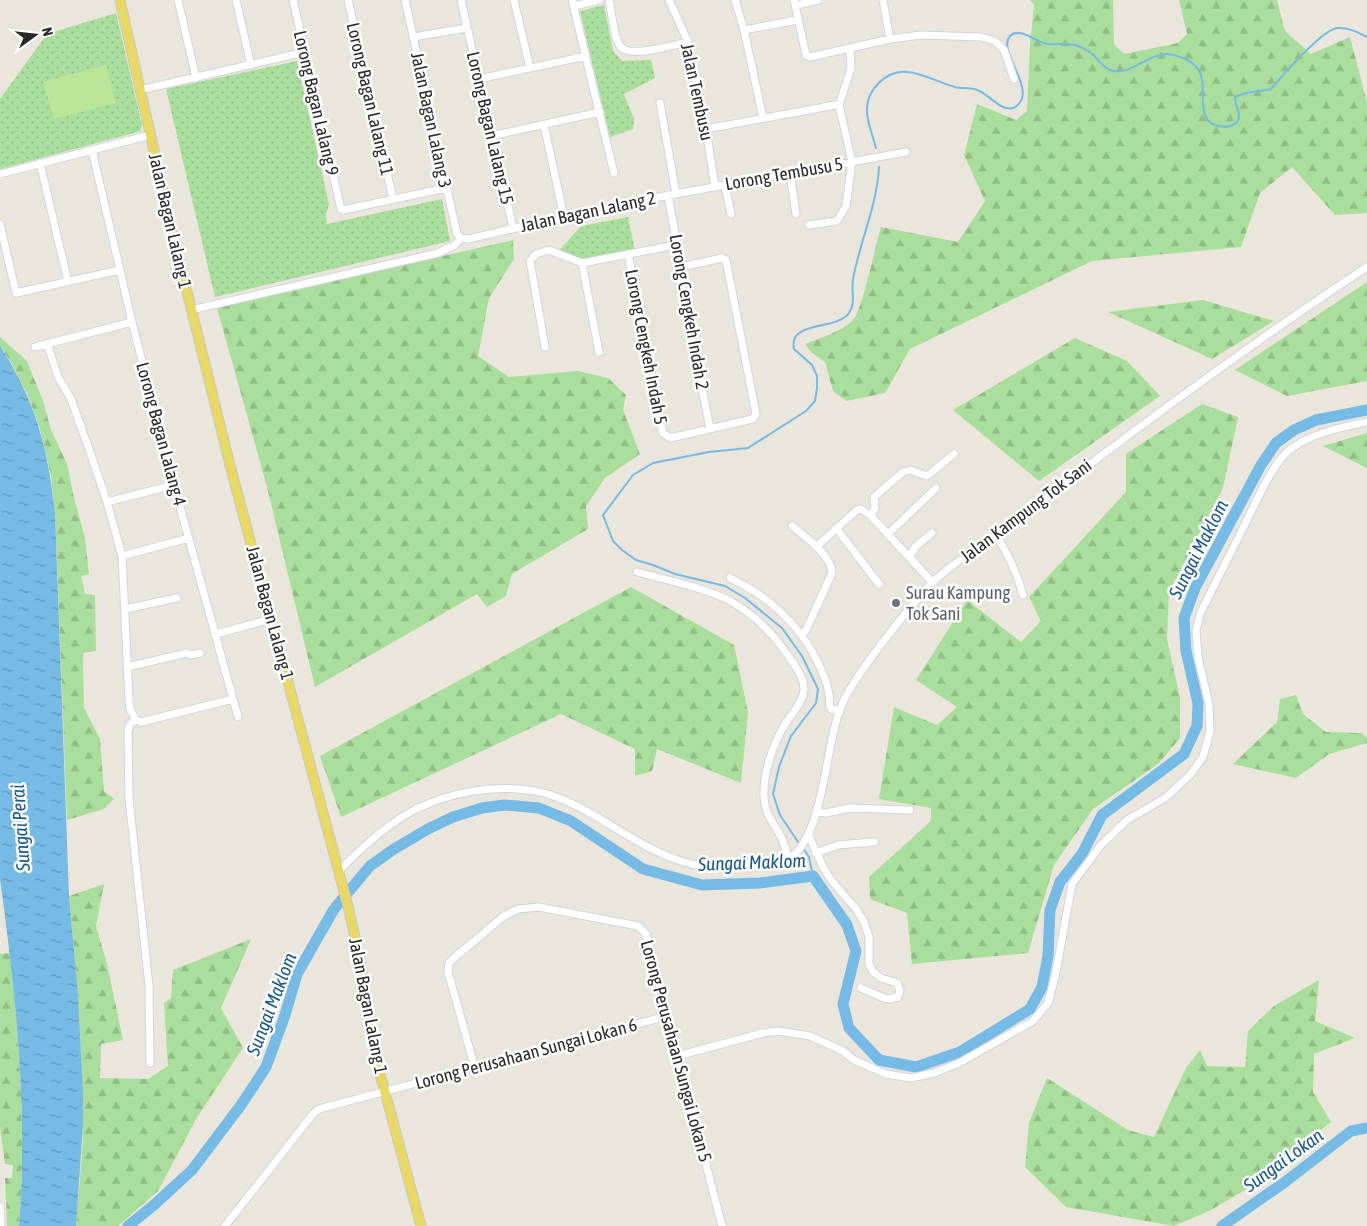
<svg xmlns="http://www.w3.org/2000/svg" width="1367" height="1226" viewBox="0 0 1367 1226" font-family="'Asap Condensed',sans-serif">
<style>
.grass{fill:url(#grass-dots)}
.forest{fill:url(#forest-firs)}
.pitch{fill:#bbe598}
.water{fill:url(#water-ripples)}
.lines{fill:none;stroke-linecap:round;stroke-linejoin:round}
.stream{stroke:#75bbe6;stroke-width:2}
.river{stroke:#75bbe6;stroke-width:11}
.minor-casing{stroke:#d1d3e1;stroke-width:9}
.major-casing{stroke:#c7c7c7;stroke-width:11}
.minor{stroke:#fff;stroke-width:7}
.major{stroke:#e7d964;stroke-width:9}
.worship-dot{fill:#6b7280;stroke:#fff;stroke-width:2}
.labels{text-anchor:middle;stroke-width:5;stroke-linejoin:round;paint-order:stroke}
.street-label{font-size:18px;fill:#292929;stroke:#fff}
.worship-label{font-size:18px;fill:#5b616d;stroke:#fff;text-anchor:start}
.water-label{font-size:19px;font-style:italic;fill:#165891;stroke:#fff}
</style>
<defs>
<pattern id="grass-dots" width="8" height="8" patternUnits="userSpaceOnUse" patternTransform="scale(1.25)"><rect width="8" height="8" fill="#aade9c"/><path d="M2 2h.1M6 6h.1" fill="none" stroke="#92be86" stroke-width="1.8" stroke-linecap="round"/></pattern>
<pattern id="forest-firs" width="22" height="20" patternUnits="userSpaceOnUse" patternTransform="scale(1.25)"><rect width="22" height="20" fill="#aade9c"/><path d="M5 1l3.5 6h-7zM16 11l3.5 6h-7z" fill="#92be86"/></pattern>
<pattern id="water-ripples" width="26" height="14" patternUnits="userSpaceOnUse" patternTransform="scale(1.25)"><rect width="26" height="14" fill="#75bbe6"/><path d="M2 4q2-2 4 0t4 0M15 11q2-2 4 0t4 0" fill="none" stroke="#6098ba"/></pattern>
</defs>
<rect width="100%" height="100%" fill="#ebe6dc"/>
<path class="grass" d="M604,5L613,51L622,61L651,60L655,78L624,94L634,119L633,129L610,137L580,11Z
M116,13L142,125L140,131L134,133L0,169V99L47,34Z
M297,61L329,205L326,214L327,224L442,199L450,241L215,297L166,89Z
M628,217L635,250L583,261L558,252L581,226Z"/>
<path class="forest" d="M1030,0H1113L1114,44L1124,54L1178,43L1187,34L1179,0H1277L1285,31L1311,54L1350,37L1367,102V213L1335,215L1292,167L1260,193L1241,247L1092,261L910,349L885,393L846,401L833,391L825,362L811,352L805,344C820,338 841,332 853,320C862,311 876,243 881,227L958,242L985,201L964,155L977,104L1016,120L1027,111L1030,44L1034,5Z
M513,240L514,259L489,298L478,356L509,377L578,371L608,378L626,395L623,410L640,454L605,478L586,506L588,529L512,574L506,596L487,607L477,594L315,687L267,487L217,308Z
M1367,282V381L1287,396L1235,370Z
M1203,300L1274,321L1212,359L1108,312Z
M0,337L27,361L43,401L51,430L67,464L74,498L85,538L89,574L81,576L85,594L95,595L96,651L83,653L84,708L100,739L104,791L114,799L104,809L67,820L55,513L51,476L40,429L29,398L12,364L0,346Z
M1075,338L1127,361L1160,396L1039,481L953,410Z
M1202,404L1238,417L1223,488L1169,592L1167,639L1180,698V738L1158,764L1093,809L1054,865L1028,953L912,964L907,913L870,899L869,877L931,821V808L879,799L894,707L937,725L957,707L916,680L967,600L1021,642L1041,621L1029,597L1126,492V454Z
M1367,433V468L1323,446Z
M631,587L734,645L748,712L741,783L657,749L652,771L635,776V749L561,714L341,817L320,756Z
M1296,695L1303,714L1326,732L1361,733L1367,738V743L1329,754L1296,778L1233,764L1277,722L1280,699Z
M104,884L96,926L107,964L123,1040L101,1044L100,1078L148,1079L168,1066L164,1003L171,998L173,970L251,939L221,1008L243,1048L196,1119L158,1191L118,1226H76C78,1192 83,1158 83,1124C83,1048 76,971 69,896Z
M10,953C20,1045 26,1134 19,1226H7L5,1178H12L13,1165L5,1164L0,1127V954Z
M1319,980L1315,1021L1355,1038L1314,1054L1313,1092L1331,1122L1250,1187L1209,1211L1174,1226L1066,1207L1025,1167L1029,1123L1047,1078L1128,1130L1154,1137L1186,1068L1200,1050L1207,1066L1245,1067L1248,1031L1274,1006Z"/>
<path class="pitch" d="M106,65L116,103L54,119L43,82Z"/>
<path class="water" d="M0,346C36,401 48,449 55,513L69,896L78,995L83,1091V1125L76,1226H19C28,1108 16,996 0,879Z"/>
<g class="lines">
<path class="stream" d="M876,148C873,136 867,123 867,111C866,90 887,69 908,72C922,73 940,83 955,87C962,89 970,87 977,90C988,93 1001,112 1013,108C1033,99 1017,74 1012,61C1009,54 1004,43 1010,36C1020,26 1037,43 1048,44C1057,45 1069,42 1078,46C1082,48 1087,50 1091,53C1099,59 1104,70 1114,71C1132,74 1148,54 1167,54C1173,54 1180,57 1185,59C1214,71 1196,100 1207,119C1213,129 1240,131 1239,115C1238,109 1235,104 1235,97C1246,91 1259,92 1271,89C1282,76 1322,30 1337,28C1348,27 1357,32 1367,37
M800,845L780,815L773,794L779,767L791,736L816,703L818,689L802,656L782,628L745,598L725,586L675,574L653,565L636,560L622,550L613,541L603,515L633,475L653,463L709,452L748,448L806,411L815,401L817,388V376L812,365L794,349C788,320 836,331 849,313C856,304 851,290 853,279C860,241 877,206 879,167
M803,848L809,857L813,876"/>
<path class="river" d="M128,1226L154,1205L192,1170L241,1105L266,1067L285,1015L297,974L334,909L370,866L394,849L428,829L453,817L482,808L504,805L539,808L571,821L643,869L702,885L760,883L813,876L847,925L856,951L843,1004L849,1028L879,1060L916,1067L960,1052L1030,1009L1042,987L1048,956L1050,910L1060,882L1082,854L1102,815L1184,754L1197,726L1198,703L1186,651L1184,618L1195,588L1261,465L1276,443L1294,430L1316,420L1367,410
M1222,1226L1285,1182L1351,1131L1367,1128"/>
<defs>
<path id="minor" d="M178,0L196,78
M236,0L251,65
M293,0L341,209L343,210L446,188
M348,0L393,199
M405,0L457,234L461,238
M461,0L513,228
M514,0L530,68
M572,0L614,173
M609,0C612,13 613,35 620,46C627,59 675,45 688,42
M669,0L688,42L706,129L715,187
M735,0L744,30L763,118
M794,0L806,55L810,57L890,39L921,35L981,37L995,41L1004,50L1014,79
M883,0L890,39
M801,4L818,0
M574,6L599,0
M744,30L797,20
M413,37L467,28
M479,79L586,56
M140,90L305,52
M660,103L676,194
M544,125L564,217
M706,129L835,105H839
M491,136L600,112
M92,150L132,322L174,485L238,717
M40,163L68,282
M790,173L796,214
M0,174L150,135
M725,186L731,214
M668,195L681,267L680,274L710,429
M0,224L16,293L120,270
M809,225L837,221L846,206L852,162L839,105L851,68L850,49
M461,238L468,239L626,203L906,152
M628,254L663,433L670,438L753,419L756,414L726,260L722,258L681,267
M582,263L599,352
M191,310L438,253L455,245L461,238
M47,343L58,377L71,399L90,452L107,502L122,556L129,699L130,709L136,720
M35,347L132,322
M545,347L530,261L536,254L549,250L582,263L676,245
M107,502L174,485
M871,516L875,508L874,497L903,472L910,470L927,476L954,454
M792,526C805,537 832,555 832,573L807,628L802,635
M836,528L879,584
M888,534L936,488
M996,535C1008,554 1017,573 1023,595
M816,547L857,510L861,509L871,516L933,583
M122,556L189,538
M910,558L915,547L932,533
M637,572C666,580 707,588 732,602C755,615 776,637 791,660C798,670 807,682 803,695C800,705 791,716 785,724C773,744 763,773 764,797C764,812 773,822 780,835C784,842 786,851 789,860
M730,578C774,599 806,631 824,676C826,681 828,688 829,694C830,700 828,704 831,709L840,711
M125,609L177,598
M216,634L271,619
M127,667L187,653L190,655L200,653
M136,720L130,724L128,731L129,798L149,986L150,1063
M136,720L141,722L233,699
M816,812L826,813L850,808L910,810
M809,836L823,867L831,880L856,909L864,922L869,937V964L873,972L881,978L897,983L900,990L898,997L890,999L884,998L861,988
M816,853L838,845L874,842
M339,871C360,849 389,823 416,809C449,793 490,785 527,790C550,792 577,805 597,817C631,837 666,862 707,867C732,870 757,866 782,863C825,845 824,749 840,709C849,687 865,666 879,647C896,625 913,603 932,583C947,568 966,556 983,544C1009,525 1035,506 1060,487C1160,411 1262,336 1367,267
M677,1056L763,1033L778,1031L810,1036L843,1051L854,1060L886,1074L911,1078L934,1073L959,1063L1033,1021L1048,1003L1055,977L1072,884L1100,846L1127,820L1165,798L1190,775L1203,757L1210,731L1209,704L1198,657L1196,631L1200,614C1215,583 1231,553 1246,522C1256,502 1274,460 1292,448C1313,433 1342,427 1367,422
M475,1068L448,972L449,963L454,958L504,916L518,909L539,907L638,926L646,934L722,1226
M0,1207L1,1226
M225,1226L313,1114L319,1109L667,1016"/>
<path id="major" d="M120,0L173,235L231,469L349,910L360,960L375,1055L421,1226"/>
</defs>
<use href="#minor" class="minor-casing"/>
<use href="#major" class="major-casing"/>
<use href="#minor" class="minor"/>
<use href="#major" class="major"/>
</g>
<circle class="worship-dot" cx="896" cy="603" r="5"/>
<g class="labels">
<g class="street-label">
<text transform="translate(697 92) rotate(78)" y="6">Jalan Tembusu</text>
<text transform="translate(370 99) rotate(77)" y="6">Lorong Bagan Lalang 11</text>
<text transform="translate(316 103) rotate(77)" y="6">Lorong Bagan Lalang 9</text>
<text transform="translate(431 120) rotate(78)" y="6">Jalan Bagan Lalang 3</text>
<text transform="translate(490 128) rotate(77)" y="6">Lorong Bagan Lalang 15</text>
<text transform="translate(784 174) rotate(-10)" y="6">Lorong Tembusu 5</text>
<text transform="translate(588 212) rotate(-12)" y="6">Jalan Bagan Lalang 2</text>
<text transform="translate(170 221) rotate(77)" y="6">Jalan Bagan Lalang 1</text>
<text transform="translate(689 312) rotate(80)" y="6">Lorong Cengkeh Indah 2</text>
<text transform="translate(646 347) rotate(79)" y="6">Lorong Cengkeh Indah 5</text>
<text transform="translate(161 434) rotate(75)" y="6">Lorong Bagan Lalang 4</text>
<text transform="translate(1026 511) rotate(-37)" y="6">Jalan Kampung Tok Sani</text>
<text transform="translate(270 613) rotate(75)" y="6">Jalan Bagan Lalang 1</text>
<text transform="translate(368 1006) rotate(79)" y="6">Jalan Bagan Lalang 1</text>
<text transform="translate(676 1051) rotate(75)" y="6">Lorong Perusahaan Sungai Lokan 5</text>
<text transform="translate(526 1054) rotate(-15)" y="6">Lorong Perusahaan Sungai Lokan 6</text>
</g>
<g class="worship-label">
<text x="906" y="599">Surau Kampung<tspan x="906" dy="21">Tok Sani</tspan></text>
</g>
<g class="water-label">
<text transform="translate(1198 549) rotate(-63)" y="7">Sungai Maklom</text>
<text transform="translate(20 828) rotate(-94)" y="7">Sungai Perai</text>
<text transform="translate(752 862) rotate(-2)" y="7">Sungai Maklom</text>
<text transform="translate(271 1004) rotate(-69)" y="7">Sungai Maklom</text>
<text transform="translate(1283 1160) rotate(-36)" y="7">Sungai Lokan</text>
</g>
</g>
<g transform="translate(35 35) rotate(75)" stroke="#ffffff" stroke-width="4" paint-order="stroke">
<path d="M0-4L9 19L0 12L-9 19Z" fill="#292929"/>
<text y="-8" font-size="14" font-weight="bold" text-anchor="middle" fill="#292929">N</text>
</g>
</svg>
